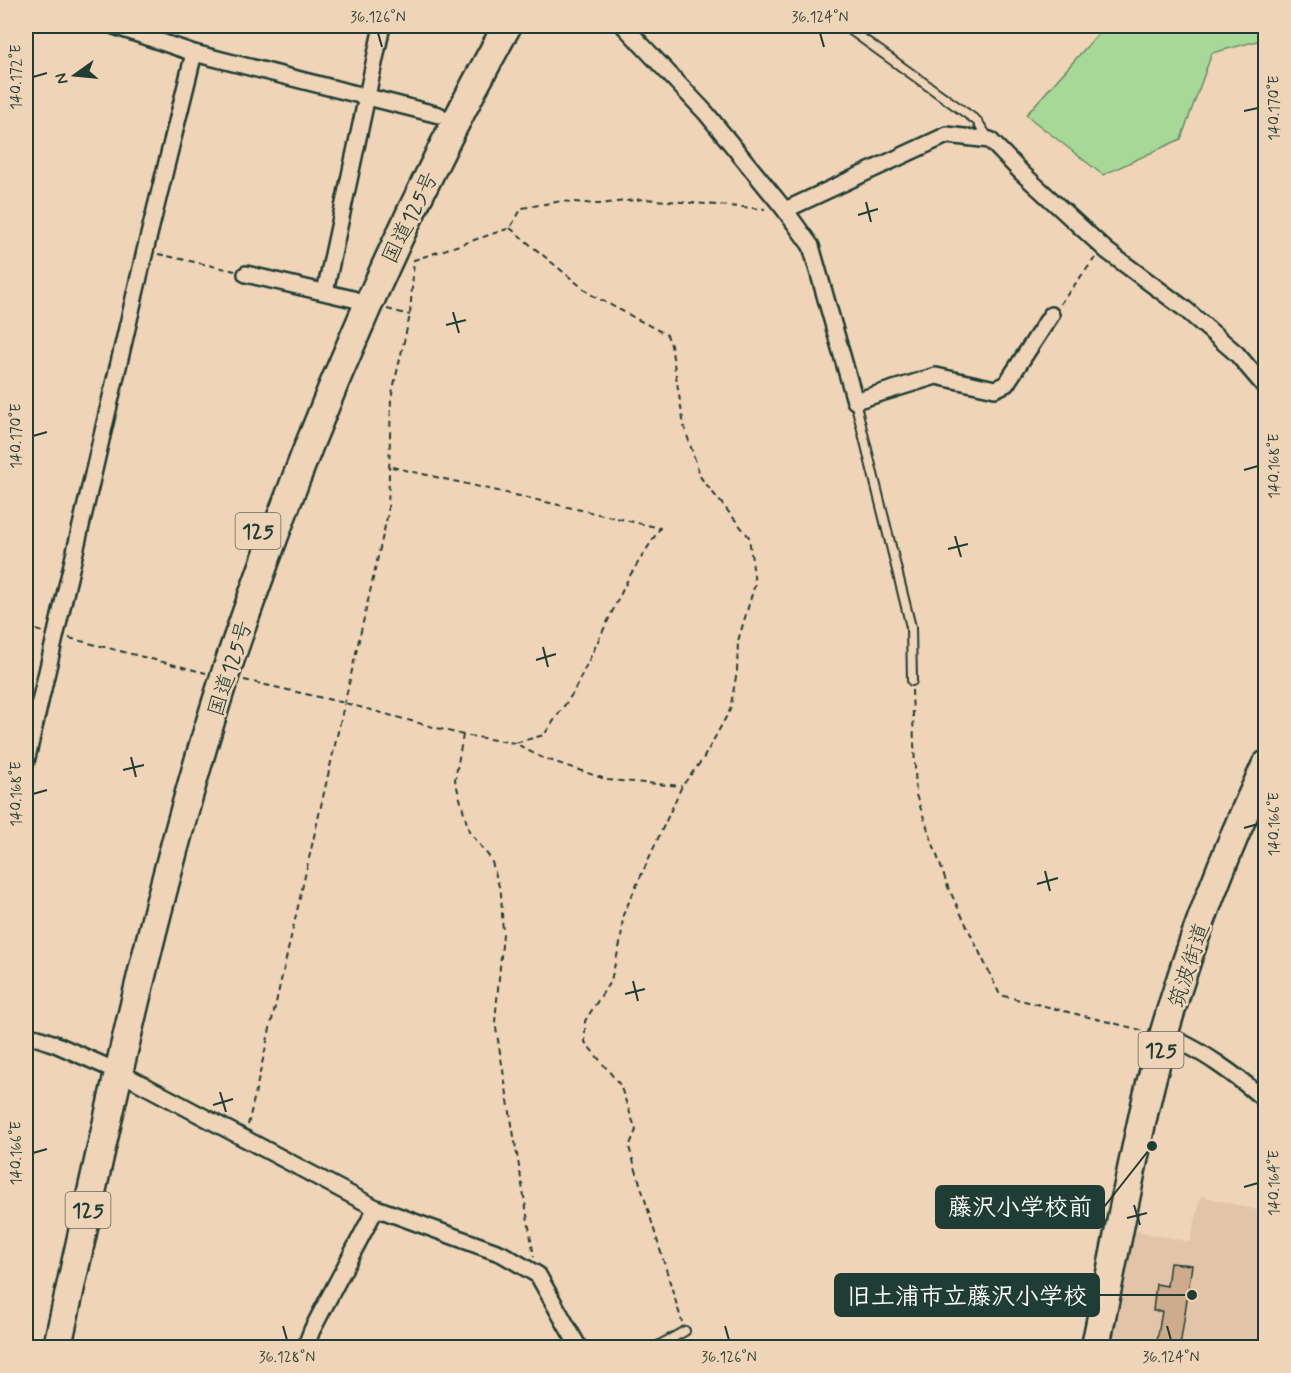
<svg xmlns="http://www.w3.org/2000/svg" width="1291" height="1373" viewBox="0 0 1291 1373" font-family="Mynerve,'Klee One',sans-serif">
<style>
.built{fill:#e2c5a8}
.green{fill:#a8d898;stroke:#648a66;stroke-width:1.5}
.building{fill:#ceab8c;stroke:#1f3d34;stroke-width:1.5}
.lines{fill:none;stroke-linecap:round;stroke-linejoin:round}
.lane-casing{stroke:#1f3d34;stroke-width:12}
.street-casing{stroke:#1f3d34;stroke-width:20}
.highway-casing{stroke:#1f3d34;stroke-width:32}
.path{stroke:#1f3d34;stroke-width:2;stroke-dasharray:6 4.5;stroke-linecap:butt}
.lane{stroke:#f0d4b7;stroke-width:8}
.street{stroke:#f0d4b7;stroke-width:15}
.highway{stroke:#f0d4b7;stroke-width:27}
.ticks{fill:none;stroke:#1f3d34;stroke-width:2}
.labels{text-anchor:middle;stroke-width:5;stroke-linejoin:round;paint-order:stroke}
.shield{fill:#f0d4b7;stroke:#5e6a5b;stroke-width:1.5}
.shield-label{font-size:21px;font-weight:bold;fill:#1f3d34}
.street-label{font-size:22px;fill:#1f3d34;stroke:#f0d4b7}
.leader{fill:none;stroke:#1f3d34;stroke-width:2}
.callout-dot{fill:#1f3d34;stroke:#f0d4b7;stroke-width:2}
.callout{fill:#1f3d34;stroke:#1f3d34;stroke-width:2}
.callout-label{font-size:24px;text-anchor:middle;font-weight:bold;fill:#fff}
.neatline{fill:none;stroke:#1f3d34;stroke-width:2}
.ticks-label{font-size:15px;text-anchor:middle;fill:#1f3d34}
</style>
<rect width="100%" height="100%" fill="#f0d4b7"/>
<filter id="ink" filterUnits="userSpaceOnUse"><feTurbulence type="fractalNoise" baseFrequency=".0167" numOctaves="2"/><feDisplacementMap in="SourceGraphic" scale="12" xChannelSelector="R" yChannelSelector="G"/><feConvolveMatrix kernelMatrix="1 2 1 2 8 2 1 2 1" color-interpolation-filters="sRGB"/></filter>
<g filter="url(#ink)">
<path class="built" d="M1201,1196L1265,1212V1347L1109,1348L1128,1229L1190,1242Z"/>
<path class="green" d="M1105,26H1265V39L1212,53L1181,139L1103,175L1026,115Z"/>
<path class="building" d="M1170,1263L1192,1265L1180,1347H1156L1162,1311H1153L1156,1284L1167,1286Z"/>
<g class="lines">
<defs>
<path id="lane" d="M845,26L977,121L989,139
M855,401L911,627L912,681
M654,1348L685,1331"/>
<path id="street" d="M114,26L194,53L439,115
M624,26L706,113L785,210L811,246L855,401L936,376L995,389L1006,384L1051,315
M785,210L947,135L990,140L1023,174L1107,251L1185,309L1237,354L1266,388
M246,274L353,299
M325,292L382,26
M26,762L145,251L194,53
M26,1036L38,1038L55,1044L119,1072L376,1208L502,1254L538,1275L579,1348
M1165,1036C1196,1045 1241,1079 1266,1101
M305,1348L312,1330L376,1208"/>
<path id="highway" d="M57,1348C107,1123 154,897 224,678C235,644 247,611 259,578C327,387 409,203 507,26
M1095,1348C1112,1268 1127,1187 1145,1107C1172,990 1215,874 1266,765"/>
</defs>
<use href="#lane" class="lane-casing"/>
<use href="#street" class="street-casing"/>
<use href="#highway" class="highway-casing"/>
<path class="path" d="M510,228L590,294L667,335L671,345L684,426L701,478L749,537L755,584L738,641L737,671L730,710L703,759L682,786L623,915L621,940L611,980L585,1021V1042L620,1085L636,1130L629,1147L682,1322
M158,254L235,271
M1060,304L1095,258
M387,309L410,315
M392,467L660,528L629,577L573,693L544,735L515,743
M26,627L43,632
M69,638L206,673
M244,680L345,703L463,735L515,743L538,756L608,780L682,786
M912,690L916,795L948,887L1000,995L1145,1031
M463,735L455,780L469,831L491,859L501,893L503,934L495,1022L534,1257
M248,1125L388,513L391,398L410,315L414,260L510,228L522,208L562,201L598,204L644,199L765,209"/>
<use href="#lane" class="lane"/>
<use href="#street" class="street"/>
<use href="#highway" class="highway"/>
</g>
</g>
<path class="ticks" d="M378,33L382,47M820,33L824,47M33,77L47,73M1244,111L1258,108M866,202L871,222M858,215L878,209M453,312L459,333M446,325L466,320M33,436L47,432M1244,470L1258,466M955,536L961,557M948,549L968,544M543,647L548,667M536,660L556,654M131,757L136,777M123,770L144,765M33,794L47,790M1244,828L1258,824M1045,871L1050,891M1037,884L1058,878M633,981L638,1001M625,994L645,989M220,1092L226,1112M213,1105L233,1099M33,1153L47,1149M1244,1187L1258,1183M1134,1205L1140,1225M1127,1218L1147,1213M283,1326L287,1340M725,1326L729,1340M1167,1326L1171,1340"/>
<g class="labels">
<g class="shield">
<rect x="235.5" y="513" width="45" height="36" rx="4.5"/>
<rect x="1138.5" y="1032" width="45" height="36" rx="4.5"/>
<rect x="65.5" y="1192" width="45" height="36" rx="4.5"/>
</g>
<g class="shield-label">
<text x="258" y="538">125</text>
<text x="1161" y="1057">125</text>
<text x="88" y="1217">125</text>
</g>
<g class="street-label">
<text transform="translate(409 217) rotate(-64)" y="8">国道125号</text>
<text transform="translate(229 668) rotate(-72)" y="8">国道125号</text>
<text transform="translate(1188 965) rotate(-72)" y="8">筑波街道</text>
</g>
</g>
<path class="leader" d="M1152 1146L1104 1207M1192 1295L1099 1295"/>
<g class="callout-dot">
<circle cx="1152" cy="1146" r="6"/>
<circle cx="1192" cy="1295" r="6"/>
</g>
<g class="callout">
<rect x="936" y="1186" width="168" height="42" rx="6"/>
<rect x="835" y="1274" width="264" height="42" rx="6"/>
</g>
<g class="callout-label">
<text x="1020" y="1215">藤沢小学校前</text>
<text x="967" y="1304">旧土浦市立藤沢小学校</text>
</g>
<rect width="1291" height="1373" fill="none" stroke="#f0d4b7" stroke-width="66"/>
<g transform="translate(75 75) rotate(255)" stroke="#f0d4b7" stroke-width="4.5" paint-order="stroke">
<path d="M0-4.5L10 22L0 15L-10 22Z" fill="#1f3d34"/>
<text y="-9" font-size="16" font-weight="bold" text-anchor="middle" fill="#1f3d34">N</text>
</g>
<rect x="33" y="33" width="1225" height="1307" class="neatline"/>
<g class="ticks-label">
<text x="378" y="22">36.126°N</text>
<text x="820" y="22">36.124°N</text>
<text transform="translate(16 77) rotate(-90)" y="5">140.172°E</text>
<text transform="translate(1274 108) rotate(-90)" y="5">140.170°E</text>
<text transform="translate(16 436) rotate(-90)" y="5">140.170°E</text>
<text transform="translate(1274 466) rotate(-90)" y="5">140.168°E</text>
<text transform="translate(16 794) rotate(-90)" y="5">140.168°E</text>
<text transform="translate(1274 824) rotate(-90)" y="5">140.166°E</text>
<text transform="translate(16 1153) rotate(-90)" y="5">140.166°E</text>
<text transform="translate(1274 1183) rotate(-90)" y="5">140.164°E</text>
<text x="287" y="1362">36.128°N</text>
<text x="729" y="1362">36.126°N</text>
<text x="1171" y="1362">36.124°N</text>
</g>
</svg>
